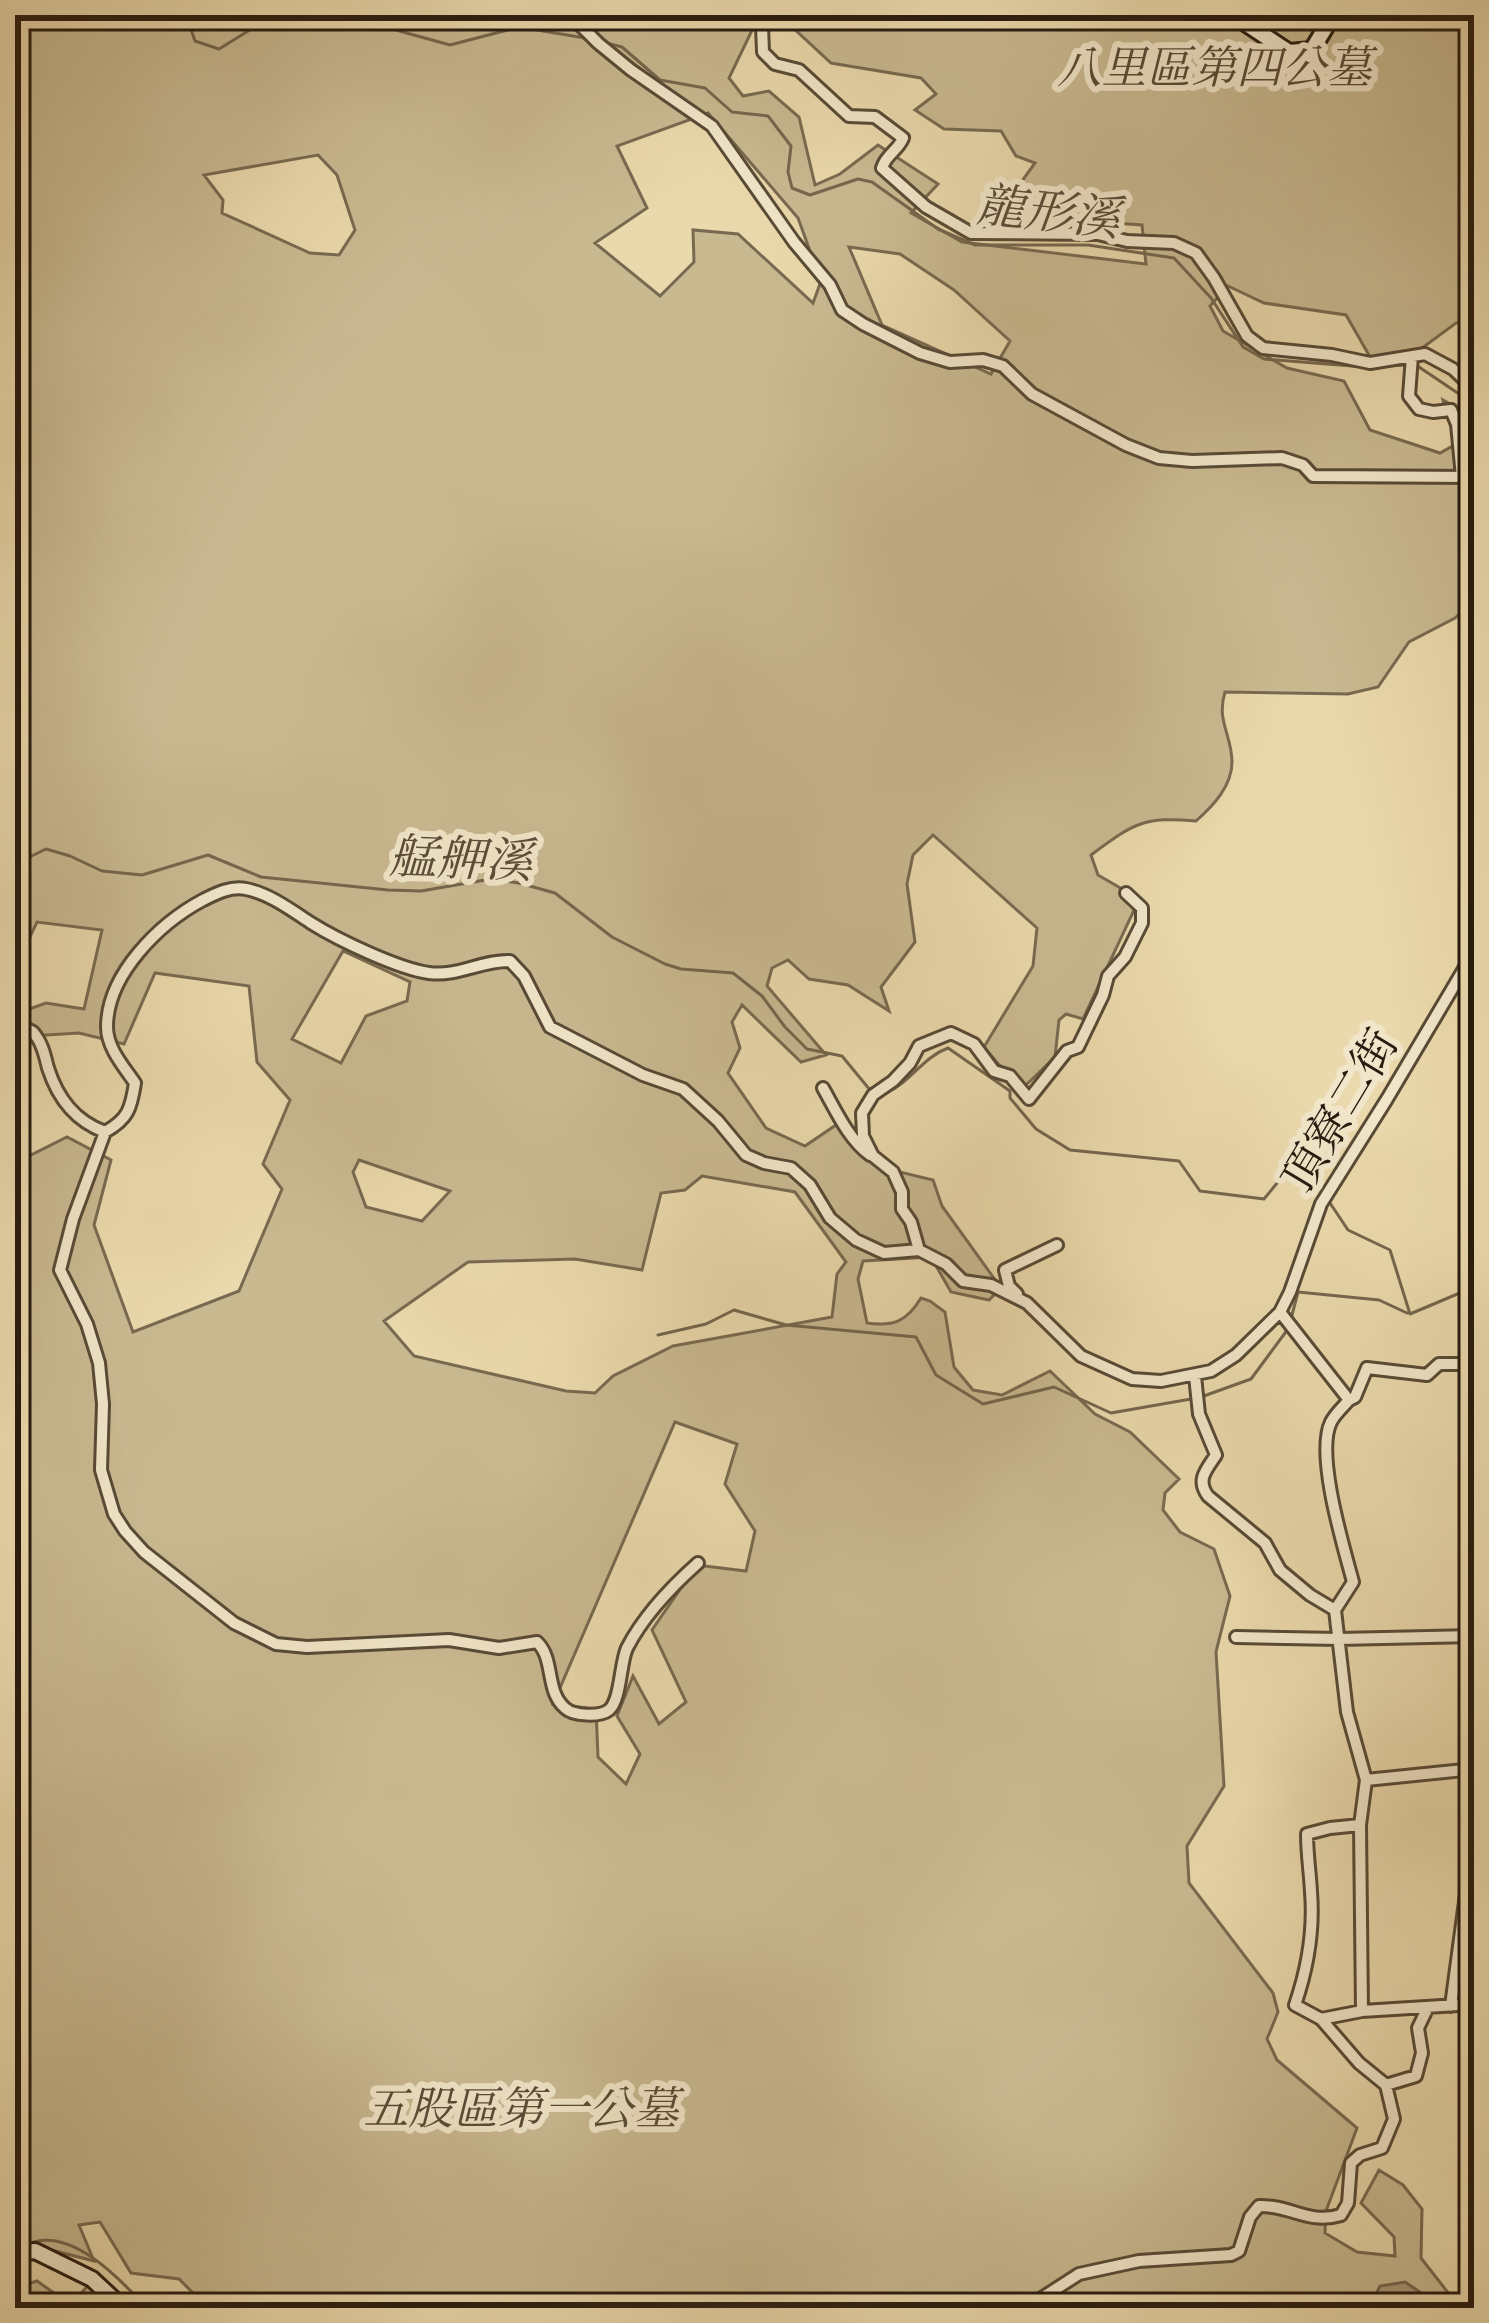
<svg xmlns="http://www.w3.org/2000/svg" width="1489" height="2323" viewBox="0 0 1489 2323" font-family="'IM FELL English','Noto Serif TC',serif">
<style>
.green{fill:#c9b991;stroke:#786a50;stroke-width:3;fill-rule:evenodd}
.water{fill:#a89877;stroke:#74664d;stroke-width:3}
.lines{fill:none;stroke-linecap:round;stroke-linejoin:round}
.stream{stroke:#74664d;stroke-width:3}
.street-casing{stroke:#584a36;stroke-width:16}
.secondary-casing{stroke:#271b0f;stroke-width:20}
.street{stroke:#f1e6c9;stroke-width:10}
.secondary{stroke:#f1e6c9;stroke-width:14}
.labels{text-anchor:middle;stroke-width:12;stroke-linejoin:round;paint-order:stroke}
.park-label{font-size:45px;font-style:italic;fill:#584a36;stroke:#f1e6c9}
.street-label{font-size:45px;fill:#271b0f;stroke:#f1e6c9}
.water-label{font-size:48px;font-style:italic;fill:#5b4d39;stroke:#f1e6c9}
</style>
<rect width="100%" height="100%" fill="#ead9ac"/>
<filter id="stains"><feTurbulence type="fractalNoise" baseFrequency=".00167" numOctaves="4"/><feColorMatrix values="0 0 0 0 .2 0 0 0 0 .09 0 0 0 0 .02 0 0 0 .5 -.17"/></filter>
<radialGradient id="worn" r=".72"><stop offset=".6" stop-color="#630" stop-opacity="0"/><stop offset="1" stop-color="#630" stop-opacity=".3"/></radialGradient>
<path class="green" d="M15,15H1474V316L1456,323L1418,351L1370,357L1346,315L1264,303L1228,286L1210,306L1223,331L1287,368L1344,381L1370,430L1440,453L1456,444L1443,400L1474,417V600L1455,618L1409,642L1378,687L1348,694L1225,692C1216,721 1232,735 1232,762C1232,786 1213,806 1196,821C1143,816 1133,824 1091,855L1098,875L1136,897V906L1083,1019L1066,1014L1059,1020L1055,1057L1027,1084L1016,1085L984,1047L1033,966L1037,928L933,835L913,855L907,884L915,942L881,987L889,1011L848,985L809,979L788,960L772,968L767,986L826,1055L801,1062L742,1005L732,1022L740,1048L728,1073L766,1128L805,1146L836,1125L883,1168L933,1180L942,1206L1001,1288L989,1300L951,1292L931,1257L863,1261L858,1279L867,1323C894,1327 907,1321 921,1298L930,1301L945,1312L954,1367L973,1390L1002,1395L1050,1371L1095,1414L1130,1432L1179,1479L1165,1493L1163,1510L1180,1532L1214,1549L1230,1596L1216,1652L1224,1786L1187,1846L1189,1883L1273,1993L1278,2012L1267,2039L1277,2060L1357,2128L1326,2211L1325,2233L1357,2252L1395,2256L1394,2237L1361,2203L1379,2170L1403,2185L1422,2209L1421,2258L1460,2308H219L200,2300L179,2279L131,2273L100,2222L79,2225L94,2261L20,2242L15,2247V1123L31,1155L67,1137L111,1160L94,1225L133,1332L239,1291L282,1189L263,1164L290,1100L257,1062L249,986L155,973L124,1044L79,1033L15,1037V1014L46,1003L84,1009L102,930L37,922L15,968ZM766,16L791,26L831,63L921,78L936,94L915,110L944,129L1001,131L1016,156L1035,163L1022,181L1021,203L1055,219L1142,225L1146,264L962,242L911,213L938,184L878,145L840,174L815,185L799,117L769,91L743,96L729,78L755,24ZM708,113L798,218L821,281L813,303L738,234L693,230L694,262L660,296L595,243L647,208L617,146ZM318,155L337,175L355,230L339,255L310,253L222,213L223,200L204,175ZM849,247L900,254L954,290L1010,341L991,374L882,325ZM343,951L410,982L407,1001L366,1016L341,1063L292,1039ZM359,1160L450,1191L422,1221L366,1207L353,1172ZM702,1176L795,1192L846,1262L837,1274L832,1317L673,1346L613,1376L595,1393L566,1391L414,1356L384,1321L468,1262L575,1259L642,1270L661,1193L685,1190ZM675,1422L737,1444L725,1484L755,1531L746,1571L697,1565L652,1630L686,1702L659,1724L633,1676L617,1716L640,1754L626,1784L598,1757L596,1709L553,1704Z
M37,2281L71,2305L90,2283L126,2308H15V2288Z"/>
<path class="water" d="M1405,2282L1433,2301L1437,2308H1369L1380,2286Z"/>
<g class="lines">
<path class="stream" d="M186,15L195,41L219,49L253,28L292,19L349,17L450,45L519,27L585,38
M606,43L622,47L660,80L705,88L732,112L768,116L791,146L788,172L792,188L810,195L858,179L872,182L938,229L975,245H1088L1174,258L1211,298L1243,347L1264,359L1365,367
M1416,365L1474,404
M1380,366L1407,365
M15,864L46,849L70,856L102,871L142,875L208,855L261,877L388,890L421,891L491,879L519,883L555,893L612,937L665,964L681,969L733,973L762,996L785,1027L807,1049L842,1056L870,1090
M886,1093C911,1082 923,1057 948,1048L1010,1091V1098L1036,1129L1070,1150L1179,1161L1200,1191L1264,1199L1287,1171L1317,1179L1325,1194
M1330,1203L1348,1230L1390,1250L1410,1314L1474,1287
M1291,1319L1298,1292L1379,1300L1407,1313
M658,1335L706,1324L734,1310L786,1325L916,1337L936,1375L983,1404L1054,1387L1111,1413L1191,1399
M1201,1397L1251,1379L1288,1329
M26,2245C69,2224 120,2279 147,2308"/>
<defs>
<path id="street" d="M570,15L598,43L631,70L712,126L794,242L830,285L842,310L863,324L920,353L950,362L983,360L1003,366L1032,394L1126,445L1159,458L1192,461L1282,458L1303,465L1313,476L1474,477
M758,15L762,26L763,52L775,64L799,70L849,116L875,117L903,138C898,151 886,154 882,168L926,207L971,233L1098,234L1127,241L1174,243L1196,253L1214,278L1247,336L1263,348L1332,355L1370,363L1425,354L1453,369L1474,389
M1412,356L1409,396L1419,409L1433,412L1451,410L1457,424L1462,477
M15,1025C19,1026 28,1029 33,1032C42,1042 45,1056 48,1068C58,1099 75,1121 105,1132C128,1119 131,1109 135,1083C124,1067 107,1048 107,1027C107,974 160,923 203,900C217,893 231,886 246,889C270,894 291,910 311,923C338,940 399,969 429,973C458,977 482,960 510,961L524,976L550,1027L643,1075L683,1089L718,1121L746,1155L764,1163L791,1168L810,1185L830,1218L856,1240L884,1253L919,1250L946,1264L963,1281L991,1285L1027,1303L1081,1356L1132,1379L1161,1381L1211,1371L1236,1355L1280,1312L1290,1292L1321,1204L1387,1099L1474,952
M823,1088C836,1111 849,1140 870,1155
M105,1132L73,1219L60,1270L87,1324L99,1363L103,1404L101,1470L114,1514L125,1531L144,1552L234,1623L276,1644L307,1647L449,1640L499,1648L537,1642C555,1659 545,1691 565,1708C573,1716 600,1717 609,1710C621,1700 620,1663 627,1648C644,1615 671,1587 698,1563
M919,1250L911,1222L902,1209V1192L893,1172L873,1156L863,1136L862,1113L873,1095L893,1081L910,1063L919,1046L951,1033L974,1044L994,1071L1010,1076L1029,1099L1067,1051L1078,1047L1103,995L1108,976L1125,957L1142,923V908L1126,893
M1017,1294L1009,1286L1005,1270L1057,1245
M1280,1312L1349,1400C1344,1406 1335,1414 1331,1422C1315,1454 1344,1548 1353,1582L1335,1610L1347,1712L1366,1780L1360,1825L1362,2011
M1195,1376L1199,1414L1216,1455C1206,1470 1196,1480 1208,1496L1265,1543L1280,1570L1310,1595L1335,1610
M1349,1400L1355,1397L1367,1368L1427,1375L1439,1364H1474
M1236,1637L1339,1639L1474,1636
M1366,1780L1474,1769
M1360,1825L1330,1828L1307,1834C1307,1854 1310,1872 1311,1892C1314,1929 1307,1970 1295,2005L1321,2019L1359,2063L1386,2085L1416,2076L1422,2053L1418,2028L1428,2007
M1451,2006L1468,1879
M1321,2019L1362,2011L1474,2004
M1012,2308L1031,2305L1079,2274L1139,2261L1231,2255L1239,2251L1250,2217L1259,2206C1291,2205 1308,2225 1341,2215L1348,2203L1351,2163L1360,2155L1382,2148L1394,2119L1386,2085"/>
<path id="secondary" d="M1233,15L1289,52L1312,50L1333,15
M15,2253L35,2251L92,2279L123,2308"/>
</defs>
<use href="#street" class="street-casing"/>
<use href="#secondary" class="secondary-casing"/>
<use href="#street" class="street"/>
<use href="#secondary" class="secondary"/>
</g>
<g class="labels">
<g class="park-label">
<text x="1214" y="83">八里區第四公墓</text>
<text x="521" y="2124">五股區第一公墓</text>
</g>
<g class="street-label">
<text transform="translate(1339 1110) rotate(-59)" y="16">頂寮二街</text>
</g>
<g class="water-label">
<text transform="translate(1049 211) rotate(6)" y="17">龍形溪</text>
<text transform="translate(461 858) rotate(2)" y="17">艋舺溪</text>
</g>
</g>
<rect width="1489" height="2323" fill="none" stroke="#ead9ac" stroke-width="60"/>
<rect x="18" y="18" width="1453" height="2287" fill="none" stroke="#271b0f" stroke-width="6"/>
<rect x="30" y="30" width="1429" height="2263" fill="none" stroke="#271b0f" stroke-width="3"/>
<rect width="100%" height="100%" filter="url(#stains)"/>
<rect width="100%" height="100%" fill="url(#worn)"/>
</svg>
